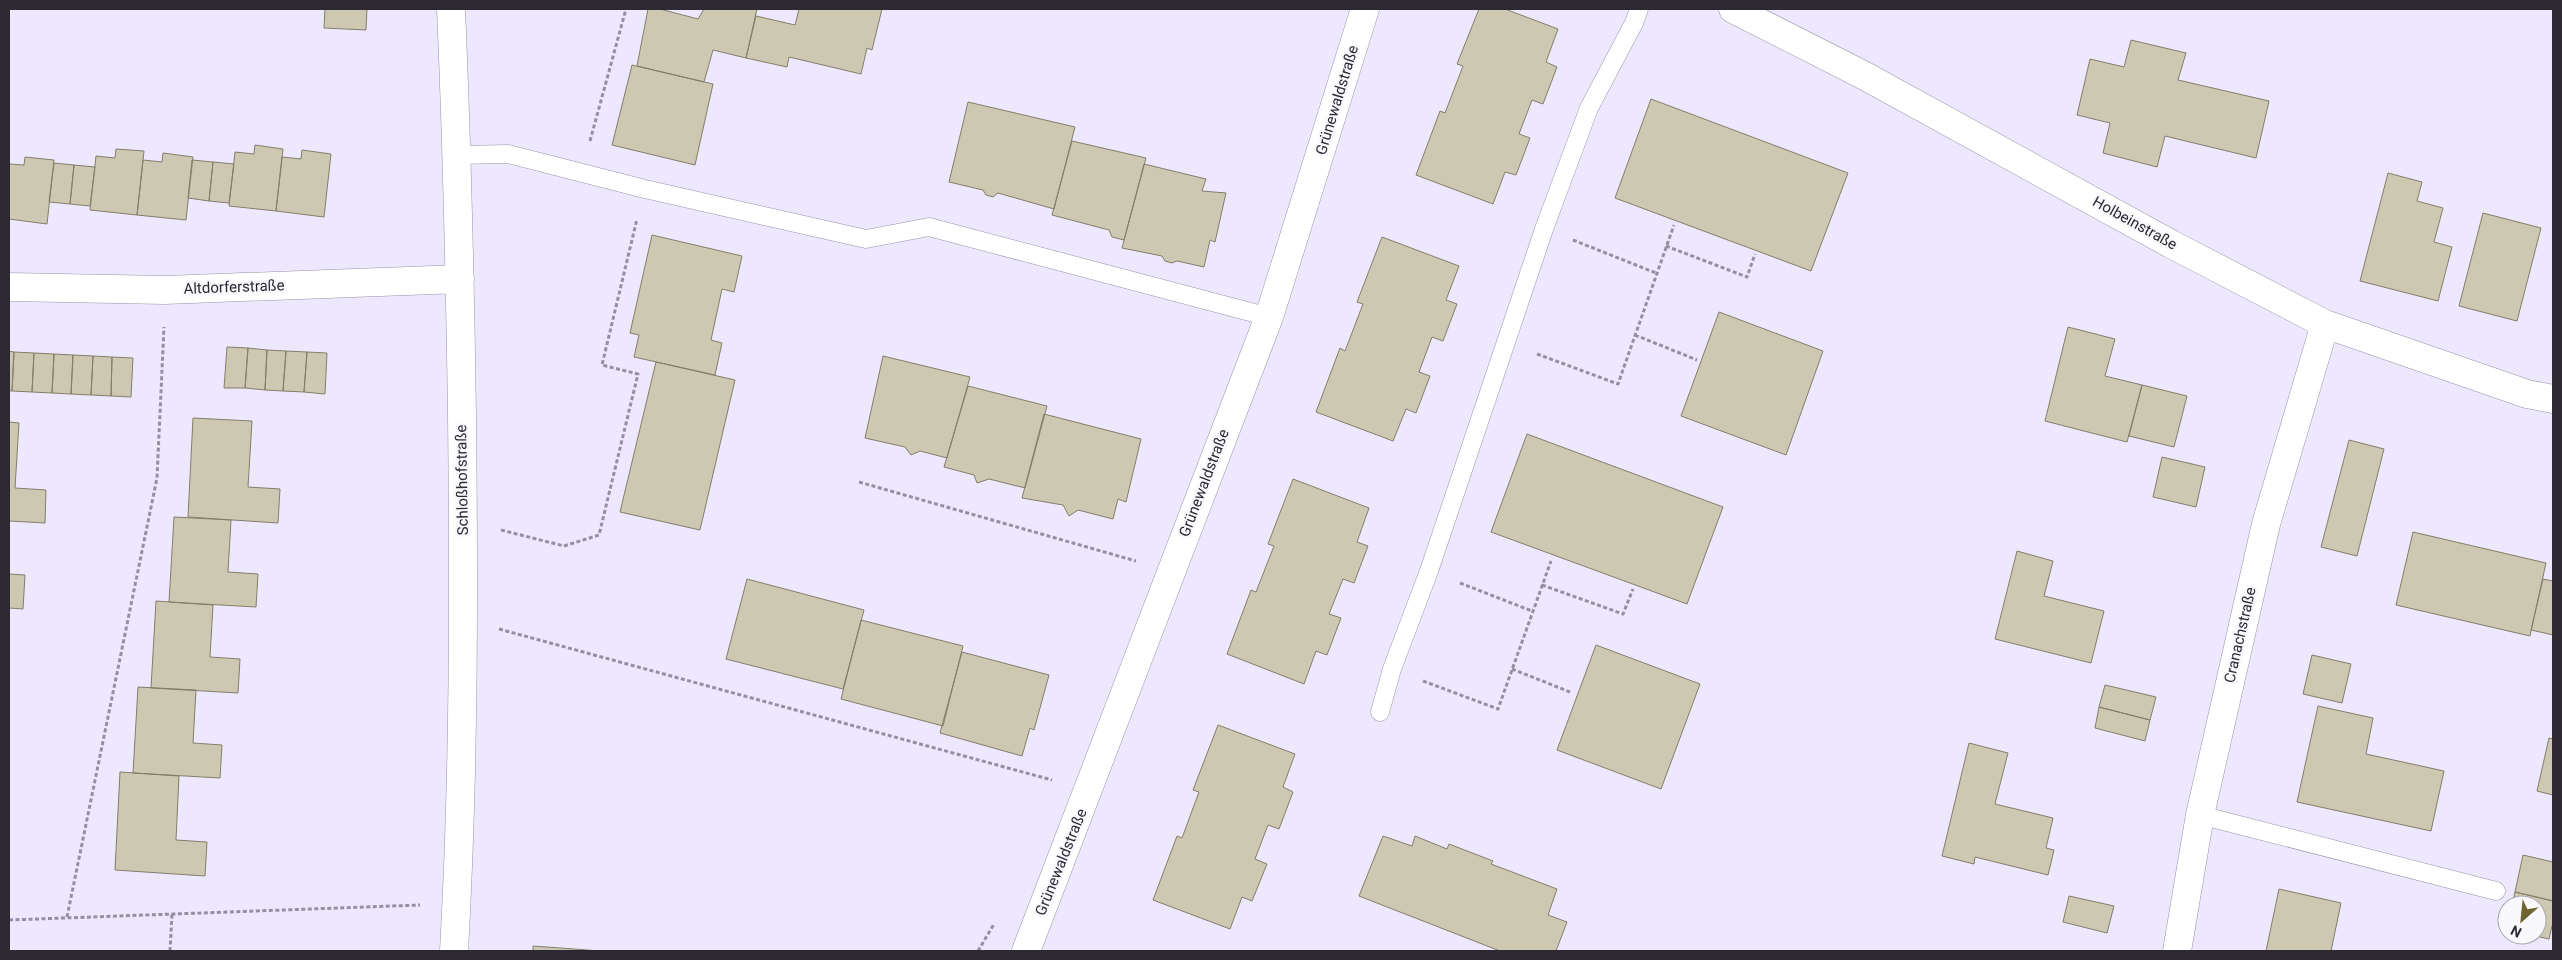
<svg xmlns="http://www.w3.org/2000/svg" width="2562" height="960" viewBox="0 0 2562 960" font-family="Roboto,sans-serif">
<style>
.building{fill:#cdc8b2;stroke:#837e69}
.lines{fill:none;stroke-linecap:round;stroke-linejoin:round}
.lane-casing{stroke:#9993a8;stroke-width:19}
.street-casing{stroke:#9993a8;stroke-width:29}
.path{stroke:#9590a1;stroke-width:3;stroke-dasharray:4 2.5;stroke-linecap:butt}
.lane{stroke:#fff;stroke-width:18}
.street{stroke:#fff;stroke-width:28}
.labels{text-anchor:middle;stroke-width:5;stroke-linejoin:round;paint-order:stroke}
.street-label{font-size:15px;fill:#2c2932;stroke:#f9f8fd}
</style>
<rect width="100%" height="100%" fill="#eee8ff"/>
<path class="building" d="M325,9H367L366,30L324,28Z
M648,9H660L698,19L704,9H757L746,58L713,50L704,82L637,66Z
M799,9H882L872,50L867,48L861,74L789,57L787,67L746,58L756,16L795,25Z
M1479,9H1505L1558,29L1546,62L1557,67L1543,104L1532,100L1519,134L1530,138L1516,175L1505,172L1493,204L1416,175L1440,111L1445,113L1463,66L1457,64Z
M2131,40L2186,53L2178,80L2269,101L2256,158L2165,136L2157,167L2103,153L2110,123L2077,115L2090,59L2124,67Z
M632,65L713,84L695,165L612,145Z
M1651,99L1848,173L1811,271L1615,198Z
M968,102L1075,127L1054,209L998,193L993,197L986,195L983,190L949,182Z
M1072,141L1146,158L1124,240L1112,237L1109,230L1052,215Z
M255,145L283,149L276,211L229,206L235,152L254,154Z
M116,149L144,151L137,215L90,210L96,156L115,158Z
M302,150L331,154L324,217L276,211L282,157L301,159Z
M163,153L193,157L186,220L137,215L143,160L162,162Z
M25,157L54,160L47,224L9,219V164L24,165Z
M192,160L213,162L209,201L188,198Z
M213,162L234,164L229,203L209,201Z
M54,163L74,165L70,204L49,202Z
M1144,164L1206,179L1202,191L1226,193L1215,242L1210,240L1204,267L1177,261L1172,263L1165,261L1162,256L1122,248Z
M74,165L95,167L90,206L70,204Z
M2388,173L2422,182L2417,201L2443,208L2434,242L2452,247L2438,301L2360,281Z
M2483,213L2541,228L2517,321L2459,306Z
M652,235L742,256L734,292L722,289L711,340L722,343L715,375L634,357L639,335L630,333Z
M1382,237L1459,266L1446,300L1457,304L1443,341L1432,337L1419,372L1430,376L1416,413L1406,409L1393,441L1316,412L1340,348L1345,351L1363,304L1357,302Z
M1719,312L1823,351L1786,455L1681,416Z
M2068,327L2115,339L2105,376L2142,385L2127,442L2045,421Z
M227,347L248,348L245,388H224Z
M248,348L267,350L265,390L245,388Z
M267,350L286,351L283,391L265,390Z
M9,351L14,352L12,391H9Z
M286,351L307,352L304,392L283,391Z
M14,352L34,353L32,392L12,391Z
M307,352L327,353L325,394L304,392Z
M34,353L54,354L52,393L32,392Z
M54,354L73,355L71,394L52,393Z
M73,355L93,356L91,395L71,394Z
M93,356L112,357L111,396L91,395Z
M883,356L970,377L947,458L920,451L911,455L905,447L865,438Z
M112,357L133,358L131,397L111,396Z
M656,362L735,380L700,530L620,512Z
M2142,385L2187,396L2174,447L2129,436Z
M968,386L1047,406L1025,488L989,479L977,483L974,475L944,467Z
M1044,414L1141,439L1126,502L1118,499L1113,519L1078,510L1069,516L1063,505L1022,498Z
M193,418L252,421L248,487L280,489L278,523L188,517Z
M9,422L19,423L15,488L46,490L45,523L9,521Z
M1527,434L1723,507L1687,604L1491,532Z
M2349,440L2384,449L2357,556L2321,547Z
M2162,457L2205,467L2196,507L2153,497Z
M1293,479L1369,508L1357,542L1368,546L1354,583L1343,579L1329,614L1341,618L1327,655L1316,651L1304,684L1227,654L1251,590L1256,592L1274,546L1268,544Z
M174,517L231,520L228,572L258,574L256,607L169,602Z
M2413,532L2546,563L2530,636L2396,605Z
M2017,551L2053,561L2044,596L2104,611L2091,663L1995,639Z
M9,574L25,575L23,609L9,608Z
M747,579L864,610L843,689L726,659Z
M2543,579L2553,581V635L2531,630Z
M156,601L213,605L210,657L240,659L238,693L151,688Z
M861,620L963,646L943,726L841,699Z
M1596,645L1700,684L1661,789L1557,750Z
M962,652L1049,675L1034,730L1030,728L1022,756L940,733Z
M2312,655L2351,664L2342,703L2303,694Z
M2105,685L2156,697L2150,720L2099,707Z
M138,687L196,690L193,743L222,745L220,778L133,773Z
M2318,706L2373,718L2366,754L2444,771L2431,831L2297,802Z
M2099,707L2150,720L2145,741L2095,728Z
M1218,725L1295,754L1283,787L1293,792L1279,829L1268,825L1255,859L1267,864L1252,901L1242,897L1230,929L1153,900L1177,836L1182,838L1199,792L1193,790Z
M2549,738L2553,739V795L2537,791Z
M1969,743L2008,753L1995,804L2053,818L2046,848L2054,850L2048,875L1975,857L1974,864L1942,856Z
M120,772L179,776L176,840L207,842L205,876L115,870Z
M1383,836L1412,846L1415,836L1447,849L1449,844L1493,861L1491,864L1557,889L1548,915L1567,922L1556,951H1500L1359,896Z
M2523,855L2553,862V901L2515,892Z
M2279,889L2341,903L2331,951H2266Z
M2515,892L2553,901V922L2549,939L2531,935H2537V905H2512Z
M2069,896L2114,906L2107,933L2063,922Z
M533,946L601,951H533Z"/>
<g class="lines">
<defs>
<path id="lane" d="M458,155L508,154L645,189L866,239L929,227L1269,317
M1380,712L1392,669L1429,571L1544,229L1589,108L1634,23L1639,9
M2200,815L2496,891"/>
<path id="street" d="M451,9C457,145 460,280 462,416C464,594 464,773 454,951
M1733,9L1865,76L2171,244L2325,324L2527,394L2553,399
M9,287L165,290L460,279
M1026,951L1269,317L1365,9
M2177,951L2200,815L2266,524L2325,324"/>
</defs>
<use href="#lane" class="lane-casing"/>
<use href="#street" class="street-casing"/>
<path class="path" d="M590,141L626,9
M1573,240L1656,273
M1666,246L1747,277L1755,254
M1635,335L1697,360
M1537,354L1618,384L1674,225
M859,482L1136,561
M501,530L564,546L599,535L638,374L602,365L637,219
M1460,583L1532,611
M1542,585L1623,614L1633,589
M499,629L1052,780
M1512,669L1570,692
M1423,681L1498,709L1551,561
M67,917L157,478L164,327
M9,920L420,905
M170,951L172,914
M978,951L994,924"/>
<use href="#lane" class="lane"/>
<use href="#street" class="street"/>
</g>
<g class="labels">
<g class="street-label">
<text transform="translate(1337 100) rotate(-73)" y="5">Grünewaldstraße</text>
<text transform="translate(2135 223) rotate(29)" y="5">Holbeinstraße</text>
<text transform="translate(234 287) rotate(-2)" y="5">Altdorferstraße</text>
<text transform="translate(462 480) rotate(-91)" y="5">Schloßhofstraße</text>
<text transform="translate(1204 483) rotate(-69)" y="5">Grünewaldstraße</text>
<text transform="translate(2240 635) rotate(-77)" y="5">Cranachstraße</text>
<text transform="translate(1061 862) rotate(-68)" y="5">Grünewaldstraße</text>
</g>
</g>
<rect width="2562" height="960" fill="none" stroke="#2c2932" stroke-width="20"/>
<g transform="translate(2522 920) rotate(207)"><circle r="24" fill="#f9f8fd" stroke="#a7a5ac"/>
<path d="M0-4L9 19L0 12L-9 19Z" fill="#6f6330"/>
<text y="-8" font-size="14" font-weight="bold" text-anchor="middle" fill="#2c2932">N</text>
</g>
</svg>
